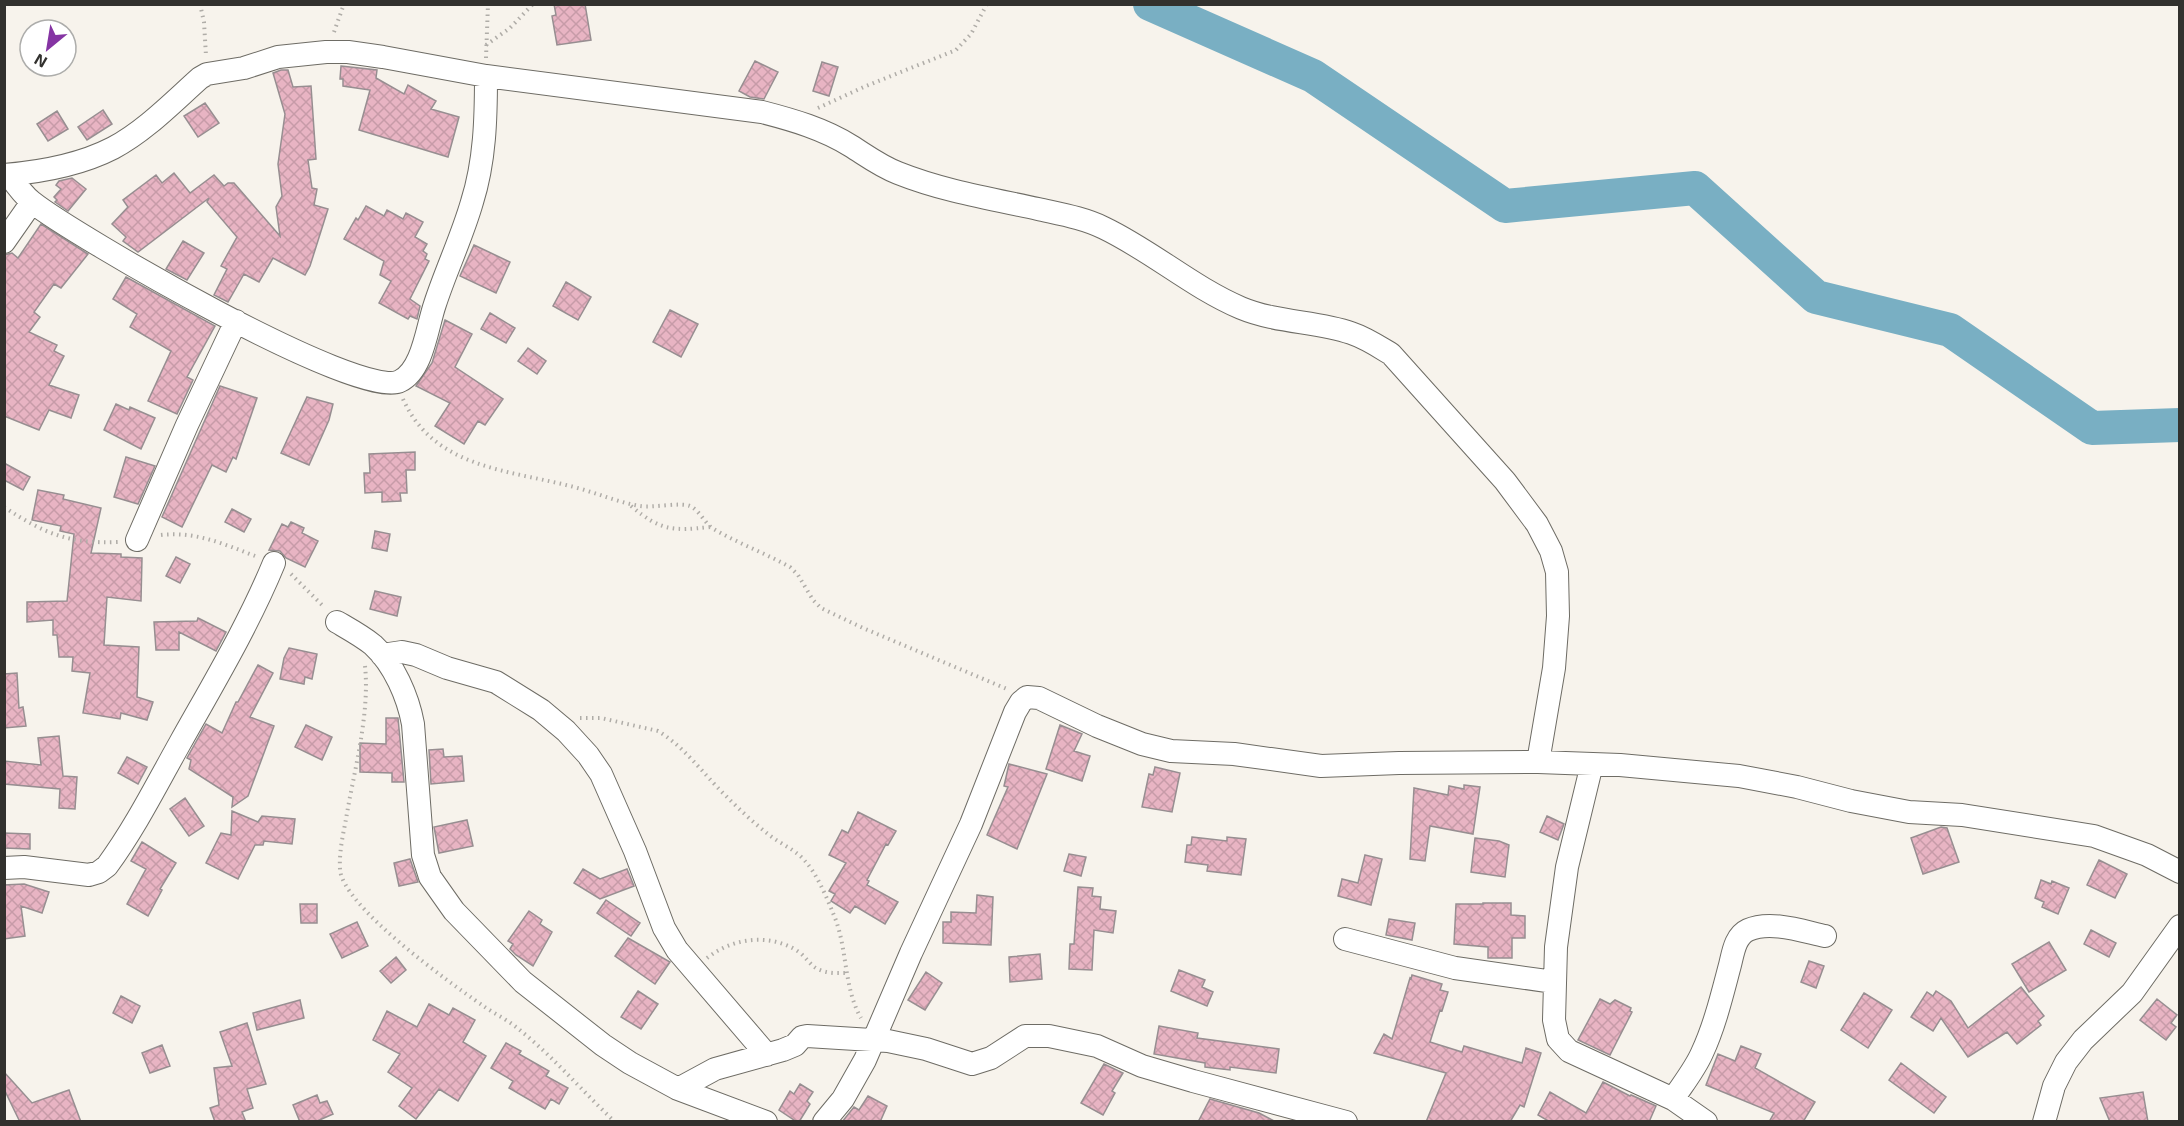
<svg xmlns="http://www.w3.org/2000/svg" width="2184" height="1126" viewBox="0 0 2184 1126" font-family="'Exo 2',sans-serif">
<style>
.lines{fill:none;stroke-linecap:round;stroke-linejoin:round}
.river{stroke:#79afc3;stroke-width:34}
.building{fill:url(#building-cross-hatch);stroke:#978e91;stroke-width:1.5}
.minor-casing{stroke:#6e6c65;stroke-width:24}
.path{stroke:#b0ada8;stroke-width:4;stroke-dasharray:1.5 4.5;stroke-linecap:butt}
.minor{stroke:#fff;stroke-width:22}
</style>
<defs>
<pattern id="building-cross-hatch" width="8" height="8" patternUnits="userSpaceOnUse" patternTransform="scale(1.5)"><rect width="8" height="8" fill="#e8b4c3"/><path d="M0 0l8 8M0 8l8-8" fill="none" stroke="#c79ba8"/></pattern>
</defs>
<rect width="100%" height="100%" fill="#f7f3ec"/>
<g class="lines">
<path class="river" d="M1150,4L1313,76L1505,206L1695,188L1816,297L1950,330L2092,428L2180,425"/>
</g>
<path class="building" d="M554,4H585L591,40L557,45L552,16L556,15Z
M755,61L778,72L764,99L750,97L739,91Z
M822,62L838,67L829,96L813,91Z
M341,66L377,70L376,78L404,94L408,85L436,101L431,109L459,117L448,157L359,130L370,90L343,86V79H340Z
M281,70H288L293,87L311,86L316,159L308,160L312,188L317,189L314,205L328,209L310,266L305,275L273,258L259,282L244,274L228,302L214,295L227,269L221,266L237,237L207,202L209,198L138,252L123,241L126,237L112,224L128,207L123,200L156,175L162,183L174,173L190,193L214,175L224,186L228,183H234L280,236L276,207L282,196L278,164L285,114L273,73Z
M205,103L219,123L198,137L184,116Z
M103,110L112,124L87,140L78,127Z
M57,111L68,129L48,141L37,124Z
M72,178L86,189L68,211L55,202L57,200L54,197L61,189L56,185L59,181Z
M366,206L384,216L387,210L403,219L406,213L423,222L415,237L427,244L423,251L427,254L425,259L429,261L410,299L420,306L417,319L410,316L408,319L379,303L391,281L380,275L384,261L344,239L356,218L358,220Z
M41,224L88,254L61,288L54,284L34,312L40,317L29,332L57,345L54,351L64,356L49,385L79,395L71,418L49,410L39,430L4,416V255L12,253L18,258Z
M183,241L204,253L187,280L166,269Z
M474,245L510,262L496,293L460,276Z
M126,277L215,326L187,377L193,380L177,414L148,401L171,351L130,327L137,314L113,299Z
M566,282L591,297L578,320L553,306Z
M670,310L698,324L681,357L653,342Z
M490,313L515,328L506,343L481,329Z
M445,320L472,334L455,367L503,399L485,425L478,421L464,444L435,426L450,403L416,386L432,363Z
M528,348L546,361L537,374L518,361Z
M220,386L257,398L236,459L233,457L226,472L212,465L182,527L162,517Z
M307,397L333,404L329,420L309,465L281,453Z
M116,404L129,410L130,407L155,418L141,449L104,430Z
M415,452V470H406L407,493H400L401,501L382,502V492L365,493L364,473H370L369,454Z
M126,457L155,466L138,504L114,497Z
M4,463L30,477L23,490L4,480Z
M38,490L64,495L63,499L101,508L91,553L121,554V557L142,558L141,601L107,597L104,645L139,647L137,697L153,702L147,720L121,713L120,719L83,713L90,673L72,671L73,657H59L57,635H53V620L27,622V602L67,601L74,534L60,531L61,526L32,520Z
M232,509L251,519L244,532L225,522Z
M291,522L304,528L302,533L318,541L305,567L286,558L280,551L269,550L282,524L288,527Z
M375,531L390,534L387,551L372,548Z
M176,557L190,564L180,583L166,576Z
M375,591L401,597L397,616L370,609Z
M198,618L226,632L216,651L179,632V650H156L154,622L197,621Z
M289,648L317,654L312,679L305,677L304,684L280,679L284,658Z
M258,665L273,673L250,717L274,726L248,796L232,807L233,797L189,769L191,760L187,758L206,724L222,733L236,702H238Z
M17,673L19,708L23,707L26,726L4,728V674Z
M386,718H398L404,782H392V773L360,772V743L386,744Z
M306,725L332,737L322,760L295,747Z
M1060,725L1082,734L1074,751L1090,756L1082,781L1046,769Z
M59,736L63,776L77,777L75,809L59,808L60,789L4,784V761L41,765L38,738Z
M443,749L444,757L462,756L464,781L431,784L429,750Z
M127,757L147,767L138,784L118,773Z
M1009,764L1047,774L1017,849L987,835L1008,787L1004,786Z
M1155,767L1180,773L1172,812L1142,807L1149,774L1153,775Z
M1464,785L1480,787L1473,834L1430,826L1425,861L1410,859L1414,788L1448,795L1449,786L1464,789Z
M185,798L204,826L189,836L170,809Z
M232,811L258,822L262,816L295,819L292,844L264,841L263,845H255L238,879L206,863L221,833L231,835Z
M858,812L896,831L888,845L886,844L867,880L869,881L867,885L898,902L885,924L855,906L850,913L831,901L835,894L829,891L846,863L829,855L842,830L848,833Z
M1547,816L1564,824L1558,840L1540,832Z
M467,820L473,846L439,853L434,827Z
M1941,827L1947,828L1959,862L1923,874L1911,838Z
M4,833L30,834V849L4,848Z
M1192,837L1227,841V837L1246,839L1241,875L1207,871L1208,865L1185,862L1187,845H1191Z
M1475,838L1499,841L1509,845L1505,877L1471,872Z
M142,842L176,863L160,889L162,890L148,916L127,904L146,869L131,861Z
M1069,854L1086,857L1081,876L1064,871Z
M1365,855L1382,859L1371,905L1338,896L1342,879L1358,883Z
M410,859L418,882L399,886L394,863Z
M2099,860L2127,874L2115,898L2087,885Z
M583,869L600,879L627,869L634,886L600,899L574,883Z
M2041,880L2051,884L2052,881L2069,888L2058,914L2042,907L2044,902L2035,898Z
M24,884L49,892L42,913L21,906L25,936L4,939V885Z
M1078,887L1093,888L1092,896L1101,897L1100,909L1116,911L1113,933L1094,930L1092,970L1069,969L1070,944H1074Z
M977,895L993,897L991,945L943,943V922H951V912L976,913Z
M606,900L640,923L631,936L597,913Z
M1483,903H1511V915L1525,916V938H1512V958H1488V947L1454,944L1456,904H1483Z
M300,904H317V923H301Z
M529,911L542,920L540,924L552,932L533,966L516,955L510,949L513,944L508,941Z
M1389,919L1415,923L1412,940L1386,935Z
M357,922L368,946L342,958L330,934Z
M2091,930L2116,943L2109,957L2084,944Z
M628,938L670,962L655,984L615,956Z
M2049,942L2066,970L2029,992L2012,964Z
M1040,954L1042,979L1010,982L1009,957Z
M396,957L406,970L391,983L380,971Z
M1809,961L1824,966L1816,988L1801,982Z
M1179,970L1205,980L1202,987L1213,992L1207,1006L1171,991Z
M926,972L942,983L925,1010L908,1000Z
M1412,975L1442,984L1440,990L1448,992L1442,1011L1440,1010L1430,1042L1462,1052L1464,1046L1522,1063L1526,1048L1541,1053L1524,1107L1520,1105L1510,1122H1426L1446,1073L1374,1053L1384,1034L1392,1039L1410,978L1411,979Z
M2021,987L2044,1016L2038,1021L2041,1025L2017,1044L2007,1032L1968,1057L1941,1018L1933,1031L1911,1017L1927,992L1933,996L1936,991L1951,1001L1968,1028Z
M638,991L658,1004L641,1029L621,1017Z
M1864,993L1892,1010L1868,1048L1841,1030Z
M121,996L140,1006L132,1023L113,1013Z
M1600,999L1610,1004L1615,1000L1631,1008L1630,1011L1632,1012L1610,1055L1578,1040Z
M2157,999L2177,1015L2171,1023L2176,1027L2166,1040L2140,1020Z
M300,1000L304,1018L257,1030L253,1013Z
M429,1004L449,1015L453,1008L475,1020L463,1042L486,1056L458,1101L439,1089L416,1119L399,1106L412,1088L388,1072L400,1054L373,1040L387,1011L417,1027Z
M247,1023L266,1084L247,1089L253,1108L242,1112L246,1122H215L210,1108L219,1105L214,1068L232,1066L220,1032Z
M1159,1026L1198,1033L1197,1038L1279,1049L1276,1073L1230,1067V1070L1205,1067V1063L1154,1054Z
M506,1043L521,1051L519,1054L549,1071L546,1076L568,1088L559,1104L551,1099L545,1109L509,1088L513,1081L491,1068Z
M162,1045L170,1066L150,1073L142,1053Z
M1741,1046L1761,1054L1755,1068L1815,1102L1803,1122H1769L1774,1113L1706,1085L1718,1054L1735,1061Z
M1901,1063L1946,1097L1934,1113L1889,1080Z
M1104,1064L1123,1073L1112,1091L1115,1093L1103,1115L1081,1103Z
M4,1072L32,1103L69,1090L81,1122H20L4,1089Z
M1603,1082L1630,1096L1631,1095L1656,1106L1649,1122H1550L1538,1115L1550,1092L1586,1113Z
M800,1084L813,1092L807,1101L810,1104L799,1122H797L779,1110L790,1091L794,1094Z
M2143,1092L2148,1122H2110L2100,1098Z
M317,1095L320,1103L327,1101L333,1114L315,1122H300L293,1105Z
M868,1096L887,1106L880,1122H842L854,1107L859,1110Z
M1210,1099L1259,1113L1276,1122H1198Z"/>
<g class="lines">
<defs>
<path id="minor" d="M4,175C41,172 80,165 113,148C145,131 172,103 200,78L207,74L244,68L278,57L326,52H348L383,57L486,76L762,112C793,120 824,129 851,146C867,156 880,166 898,173C943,191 992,199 1038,209C1060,214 1084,218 1104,228C1152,251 1192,287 1241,308C1277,323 1317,321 1351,333C1366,338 1378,346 1391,354L1505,481L1537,524L1551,551L1557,572L1558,616L1554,668L1538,762
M9,175C16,185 23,195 32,202C75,236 361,402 400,381C423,370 427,327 435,304C446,270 462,237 472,202C485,161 486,118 486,76
M4,242L32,202
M137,540L187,425L236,321
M337,622C349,629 362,636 373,645C394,664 408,697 413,724L423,855L430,877L454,911L523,982L603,1045L630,1063L678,1089L766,1122
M382,655L402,652L416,655L447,668L496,682L541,710L566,731L588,755L601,774L635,851L664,928L677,950L767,1055
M1592,764L1567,867L1556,947L1554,1020L1558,1039L1569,1051L1673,1099L1706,1122
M4,868L24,867L89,875L99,872L107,866C135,828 157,784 180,743C213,684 248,626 274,563
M1345,939L1455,968L1554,982
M678,1089L715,1069L783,1050L795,1045L802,1037L807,1036L888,1041L926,1049L972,1064L991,1058L1025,1036H1049L1097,1046L1142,1066L1193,1081L1346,1122
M1673,1099C1683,1084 1695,1069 1702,1053C1715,1025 1722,995 1730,965C1733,953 1735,936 1748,930C1770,920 1802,931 1825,936
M824,1122L843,1099L865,1060L911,953L971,824L1015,712L1021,702L1027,697L1039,698L1097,726L1142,744L1171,751L1234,754L1321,766L1399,763L1538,762L1620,765L1739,776L1797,787L1851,801L1909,812L1962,815L2094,836L2147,855L2180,872
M2044,1122L2054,1086L2066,1062L2083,1040L2132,993L2180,926"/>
</defs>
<use href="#minor" class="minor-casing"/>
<path class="path" d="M200,4L204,22L206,56
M334,32L344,4
M486,45L510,28L533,4
M486,58L488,4
M818,108L866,86L956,50L971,34L987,4
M403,399C434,469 510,470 574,487C597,493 617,502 640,506C653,508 681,502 690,506C699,510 704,522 712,528C737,543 765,553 790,567L798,575L813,600L821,608L863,628L1007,689
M631,506C661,531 672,531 710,527
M4,507C45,534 69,544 118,542
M161,535C195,531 224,544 255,556
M291,574L324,607
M365,666C370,714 354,771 346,819C343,835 339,852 340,869C342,906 450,983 482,1005C493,1013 506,1019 516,1027C552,1055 582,1091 615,1122
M580,718H601L658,731C686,748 704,775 727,797C740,810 754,823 768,834C780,844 795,849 805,861C817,874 826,896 833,913C848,947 843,987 861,1018
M707,958C734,937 771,933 799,952C807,958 811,967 820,970C829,974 839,973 848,973"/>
<use href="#minor" class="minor"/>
</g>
<rect width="2184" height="1126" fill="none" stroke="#32312e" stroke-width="12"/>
<g transform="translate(48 48) rotate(210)"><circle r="28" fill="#ffffff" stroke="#adadab" stroke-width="1.5"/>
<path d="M0-4.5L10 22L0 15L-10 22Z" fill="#8534a3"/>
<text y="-9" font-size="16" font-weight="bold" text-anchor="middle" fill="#32312e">N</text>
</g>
</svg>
